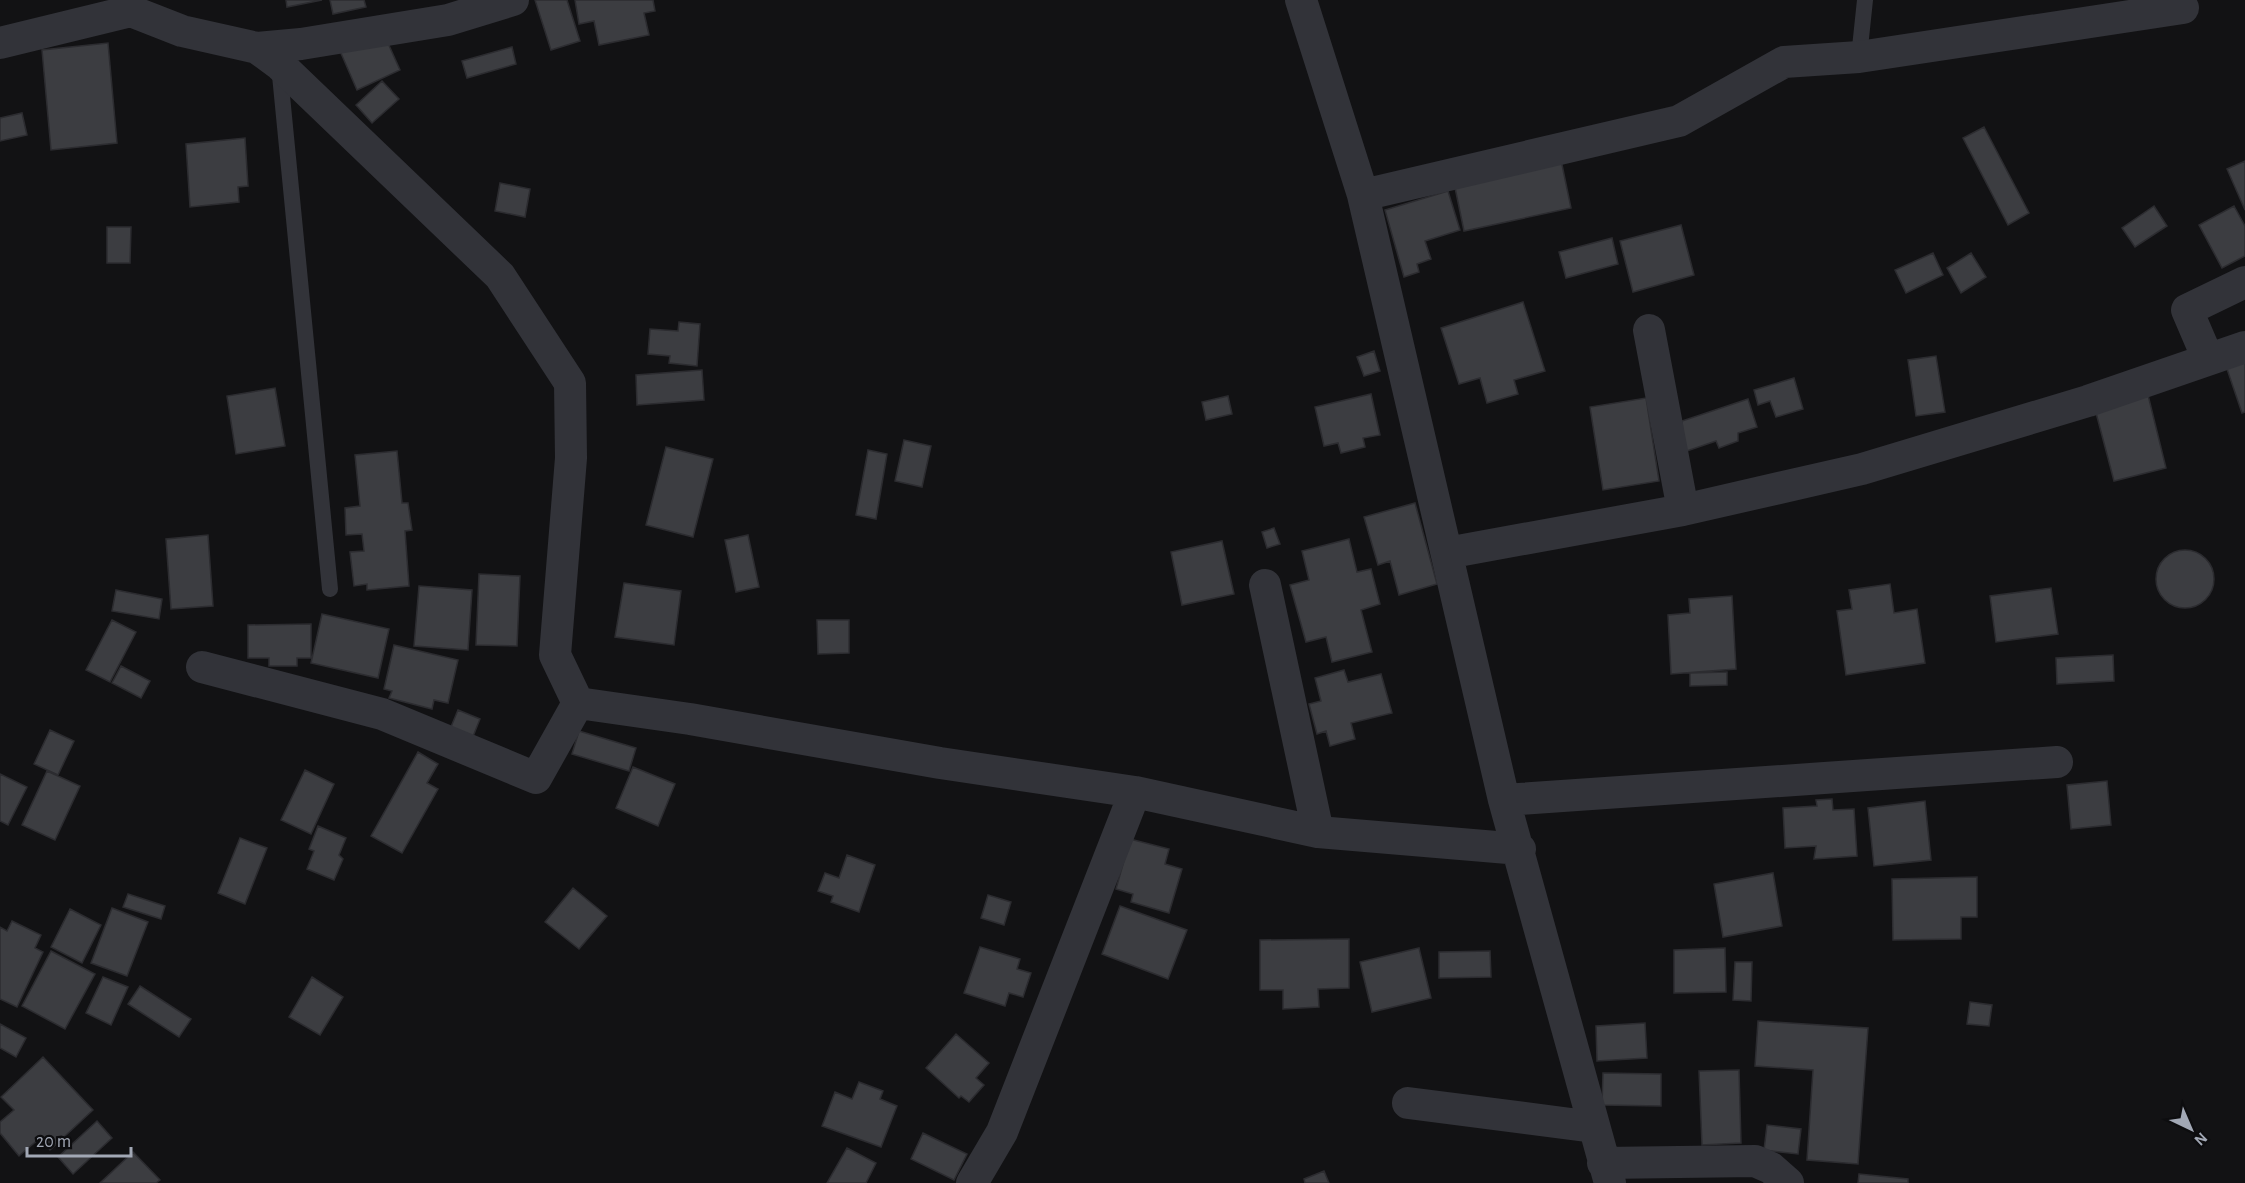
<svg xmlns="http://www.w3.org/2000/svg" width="2245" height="1183" viewBox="0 0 2245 1183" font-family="'Alegreya Sans',sans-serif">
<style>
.building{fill:#3c3d41;stroke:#2c2c30;stroke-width:1.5}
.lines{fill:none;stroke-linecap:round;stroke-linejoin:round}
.service{stroke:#323339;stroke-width:16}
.minor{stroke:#323339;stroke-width:32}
</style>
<rect width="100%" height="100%" fill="#121214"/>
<path class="building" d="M286,0H322L287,7Z
M330,0H364L366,7L333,14Z
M535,0H567L580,41L551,50Z
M575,0H653L655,11L644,13L649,35L599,45L594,21L579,24Z
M383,32L400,70L357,90L340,51Z
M108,43L117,143L51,150L42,50Z
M512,47L516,64L467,78L462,61Z
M382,81L399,99L372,123L356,105Z
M22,113L27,135L0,141V118Z
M1984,127L2029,213L2008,225L1963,138Z
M245,138L248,186L238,187L239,202L190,207L186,144Z
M1560,155L1571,208L1464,231L1453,178Z
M2245,161V210L2227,169Z
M500,183L530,189L525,217L495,211Z
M1448,191L1460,230L1425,241L1431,259L1417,264L1419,272L1404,277L1385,210Z
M2154,206L2167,226L2135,247L2122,228Z
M2234,206L2245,226V256L2222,268L2199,225Z
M1681,225L1694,275L1633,292L1620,241Z
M107,227H131L130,263H107Z
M1612,238L1618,264L1566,278L1559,252Z
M1933,253L1943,275L1906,293L1895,270Z
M1971,253L1986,277L1961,293L1947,268Z
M1523,302L1545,371L1514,380L1518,394L1487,403L1480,378L1459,384L1441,328Z
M679,322L700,324L697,366L669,363L670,356L648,354L650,329L678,331Z
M1374,351L1380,371L1364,376L1357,357Z
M1936,356L1945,412L1916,416L1908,360Z
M2245,360V412L2242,413L2226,366Z
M702,370L704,400L637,405L636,375Z
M1794,378L1803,409L1776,417L1770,401L1758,405L1754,390Z
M275,388L285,446L236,454L227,396Z
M1371,394L1380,435L1363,438L1365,447L1341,453L1338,443L1324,446L1315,407Z
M2148,395L2166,468L2114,481L2095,409Z
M1228,396L1232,414L1206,420L1202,402Z
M1646,398L1659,481L1603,490L1590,407Z
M1748,399L1757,427L1738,433V441L1719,448L1716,441L1684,452L1682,421Z
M904,440L931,446L922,487L895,481Z
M666,447L713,459L693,537L646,525Z
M868,450L887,454L876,519L856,515Z
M397,451L402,503H408L412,530L405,531L409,586L367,590V584L354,586L350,552L364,551L362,534L346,535L345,508L360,506L355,455Z
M1415,503L1437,584L1399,595L1390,561L1378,565L1364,517Z
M1274,528L1280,544L1267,548L1262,532Z
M208,535L213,606L171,609L166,539Z
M748,535L759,587L736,592L725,540Z
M1349,539L1357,572L1371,569L1380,604L1361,610L1372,652L1332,662L1326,637L1306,642L1290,585L1309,580L1302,551Z
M1222,541L1234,594L1182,605L1171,552Z
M2156 579a29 29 0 1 1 58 0a29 29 0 1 1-58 0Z
M479,574L520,576L517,646L476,645Z
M624,583L681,591L674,645L615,637Z
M1890,584L1894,613L1917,609L1925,663L1846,675L1837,611L1852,609L1849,590Z
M419,586L472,590L468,650L414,646Z
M2051,588L2058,634L1996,642L1990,596Z
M116,590L162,599L159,619L112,611Z
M1732,596L1736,669L1671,674L1668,615L1690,613L1689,599Z
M322,614L389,629L378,678L311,663Z
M112,620L136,632L110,682L86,670Z
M817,620H849V653L818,654Z
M311,624V658H297V666H269V658H248V625Z
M394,645L458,660L448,703L434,700L432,709L389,698L392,691L384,689Z
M2113,655L2114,681L2057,684L2056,658Z
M121,666L150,681L141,698L112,683Z
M1344,670L1348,682L1381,674L1392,713L1351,723L1355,739L1330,746L1326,731L1317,734L1309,704L1321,701L1315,678Z
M1727,672V685L1690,686V673Z
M458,710L480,719L470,744L448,734Z
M50,730L74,741L58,775L34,764Z
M579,731L636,748L629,771L572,754Z
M418,752L438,764L427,783L438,789L402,853L371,836Z
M633,767L675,784L658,826L616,808Z
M305,770L334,784L311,834L281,820Z
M47,771L80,786L55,840L22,825Z
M0,774L27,787L8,825L0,821Z
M2107,781L2111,825L2071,829L2067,785Z
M1832,799L1833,810L1854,809L1857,856L1814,859L1816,846L1785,848L1783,808L1817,806L1816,800Z
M1925,801L1931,860L1874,866L1868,808Z
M318,826L346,838L339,855L343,859L334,880L307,869L314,851L309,849Z
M240,838L267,848L245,904L218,893Z
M1130,839L1169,849L1165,864L1182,869L1169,913L1131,902L1133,894L1116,889Z
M847,855L875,865L859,912L831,902L833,896L818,891L825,873L839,878Z
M1773,873L1782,926L1723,937L1714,884Z
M1977,877V917H1961V939L1893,940L1892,879Z
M573,888L607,916L579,949L545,922Z
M128,894L165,906L161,919L123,907Z
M988,895L1011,902L1004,925L981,918Z
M1120,906L1187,930L1168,979L1102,954Z
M112,908L148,922L127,976L91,963Z
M70,909L101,925L82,963L51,947Z
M12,921L41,935L35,948L43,952L17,1007L0,999V927L7,931Z
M1349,939V988L1318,989L1319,1007L1283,1009V990H1260V940Z
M980,947L1020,959L1017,969L1031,973L1023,997L1009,993L1005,1006L964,993Z
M1419,948L1431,998L1372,1012L1360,962Z
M1725,948L1726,992L1674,993V950Z
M51,951L95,974L65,1029L22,1006Z
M1490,951L1491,977L1439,978V952Z
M1735,962H1752L1751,1001L1733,1000Z
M103,977L128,987L111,1025L86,1013Z
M312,977L343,997L320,1035L289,1017Z
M140,986L191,1019L179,1037L128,1004Z
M1970,1002L1992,1005L1989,1026L1967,1024Z
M1758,1021L1868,1028L1858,1164L1807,1160L1813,1070L1755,1066Z
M1645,1023L1647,1058L1597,1061L1596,1026Z
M0,1024L26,1038L16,1057L0,1048Z
M956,1034L989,1063L976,1078L984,1085L969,1102L961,1096L959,1098L926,1068Z
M43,1057L93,1110L50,1150L40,1138L19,1156L0,1133V1122L14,1110L1,1097Z
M1739,1070L1741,1143L1702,1145L1699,1071Z
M1603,1073L1661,1074V1106L1602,1105Z
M859,1082L883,1091L880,1099L897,1106L881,1147L822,1126L835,1092L852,1099Z
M97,1121L112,1138L73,1174L58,1157Z
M1767,1125L1801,1129L1798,1154L1764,1150Z
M923,1133L967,1154L954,1180L911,1159Z
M847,1148L876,1163L866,1183H827Z
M133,1152L160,1180L156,1183H100Z
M1324,1171L1329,1183H1305L1304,1179Z
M1859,1174L1908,1179V1183H1858Z"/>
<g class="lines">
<path class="service" d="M1859,57L1865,0
M279,65L330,589"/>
<path class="minor" d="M1301,0L1363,195L1504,800L1610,1183
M131,11L182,31L257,48L301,44L448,20L513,0
M0,43L131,11L129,0
M257,48L279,64L500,276L570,383L571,458L555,655L578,703
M1363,195L1679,121L1784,62L1859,57L2183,8
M1649,330L1683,510
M2208,359L2187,310L2245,282
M1447,553L1683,510L1862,469L2088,401L2245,347
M1265,585L1318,832
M202,667L382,714L536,778L578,703
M578,703L690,719L940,763L1135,792L1318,832L1520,849
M1504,800L2057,762
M1408,1103L1594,1127
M1603,1163L1755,1161L1771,1168L1788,1183
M972,1183L1002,1132L1135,792"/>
</g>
<g transform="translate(2191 1129) rotate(136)" stroke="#0d0d0f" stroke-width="4.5" paint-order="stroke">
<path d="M0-4.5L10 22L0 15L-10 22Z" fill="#a2a8b5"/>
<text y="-9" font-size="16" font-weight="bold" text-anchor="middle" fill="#a2a8b5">N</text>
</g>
<path d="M27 1147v9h104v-9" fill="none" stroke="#a2a8b5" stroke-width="3"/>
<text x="36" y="1147" font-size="18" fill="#a2a8b5" stroke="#0d0d0f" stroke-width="4.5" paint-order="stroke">20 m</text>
</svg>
